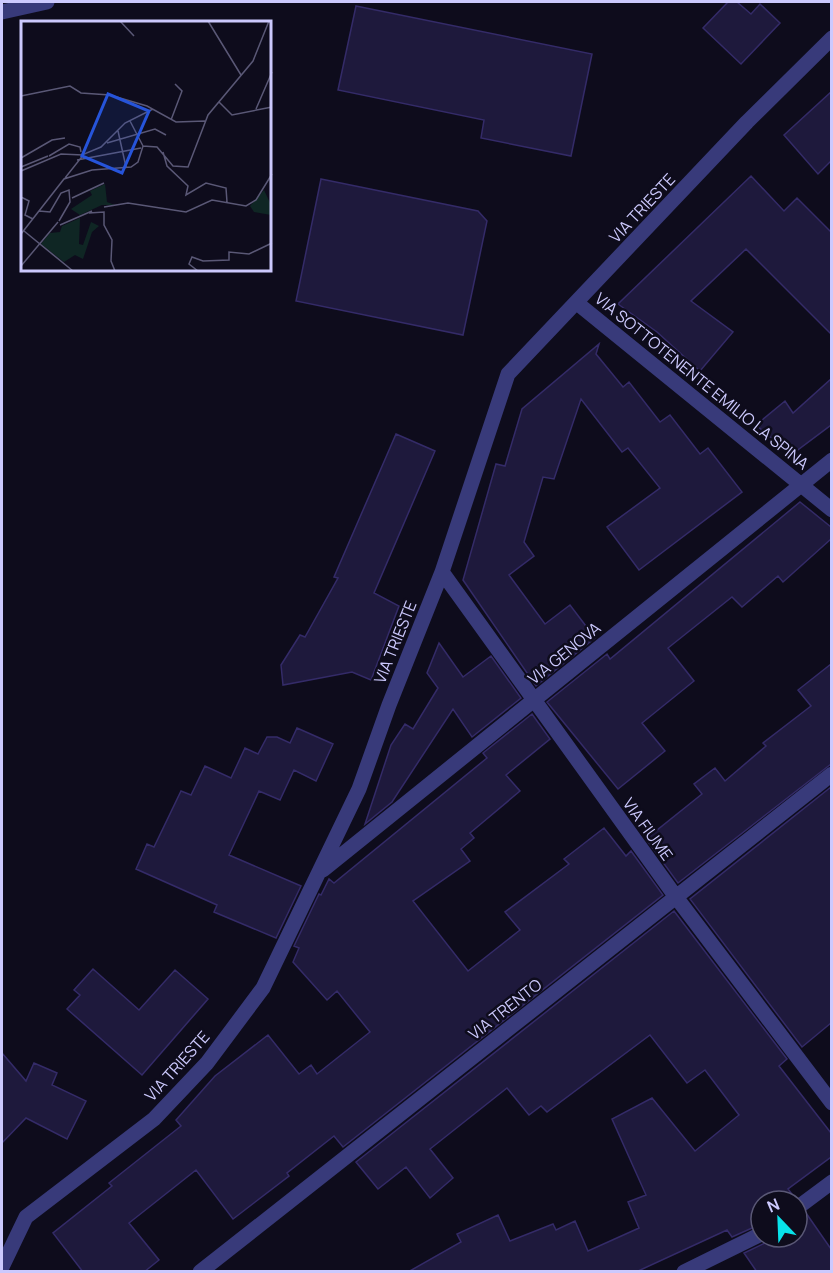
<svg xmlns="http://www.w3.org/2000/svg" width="833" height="1273" viewBox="0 0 833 1273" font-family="Manrope,sans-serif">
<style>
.building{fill:#1e193c;stroke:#342b68;stroke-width:1.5}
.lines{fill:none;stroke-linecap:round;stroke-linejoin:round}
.minor{stroke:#383a7a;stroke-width:15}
.labels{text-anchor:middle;stroke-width:5;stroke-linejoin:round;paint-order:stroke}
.street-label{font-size:16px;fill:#ccc9fd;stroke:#0e0c1c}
.inset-road{fill:none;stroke:#5a5876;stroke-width:1.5}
.view{fill:#2654da;fill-opacity:0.15;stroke:#2654da;stroke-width:3}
.inset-edge{fill:none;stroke:#ccc9fd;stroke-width:3}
</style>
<rect width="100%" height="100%" fill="#0e0c1c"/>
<path class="building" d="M728,2H737L751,14L760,4L780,23L741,64L703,28Z
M356,6L592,54L571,156L481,138L484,120L338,90Z
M831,92V161L818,174L784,135Z
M751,176L784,211L797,198L831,232V334L746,249L691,301L733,332L700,371L657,332L618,304Z
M321,179L478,211L487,221L463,335L296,301Z
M599,344L596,354L623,387L629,382L660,422L670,415L700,454L708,448L742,492L639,570L607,527L660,488L628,448L622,452L581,399L554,479L543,477L524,542L534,556L509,575L545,624L570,605L595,638L536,686L463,580L496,464L505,466L522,409Z
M831,379V425L791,455L756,425L785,401L793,413Z
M396,434L435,451L374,593L399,606L371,680L352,672L283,685L281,665L300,635L305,637L338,578L334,577Z
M800,502L831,527V539L783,582L778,576L742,607L732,597L668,648L694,681L642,723L665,751L618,789L547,702L607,654L610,659Z
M439,643L463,677L491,656L521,698L472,737L453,709L392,802L365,824L391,745L405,724L413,729L438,688L427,673Z
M831,664V764L678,883L646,839L702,794L694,784L715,768L725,781L766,746L763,743L811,706L798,690Z
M532,714L550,739L506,775L520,791L470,833L474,838L461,849L470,861L413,901L468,971L520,930L505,912L569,864L564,859L604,828L626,856L631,851L663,895L343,1147L334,1136L287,1173L289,1176L233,1219L196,1170L129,1223L159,1260L144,1272H83L53,1233L112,1186L109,1183L181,1126L176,1120L215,1076L268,1035L299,1074L311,1065L317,1074L370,1032L337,991L327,1000L293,962L299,948L294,946L319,894L321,895L329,879L334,883L487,758L483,753Z
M297,728L333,744L316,781L294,770L280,800L259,791L229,855L301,886L276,938L214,912L217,905L136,869L147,844L154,847L181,791L191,795L205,766L231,778L245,748L258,754L267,737H277L290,743Z
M831,787V1023L802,1047L690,899Z
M674,911L787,1059L779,1066L831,1133V1157L788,1189L795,1198L790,1201H761V1224L732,1237L727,1230L636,1272H408L461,1242L457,1234L498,1215L510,1241L553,1224L556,1230L575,1221L588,1251L639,1228L628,1202L646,1195L612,1119L652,1098L695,1151L739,1115L705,1070L687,1083L650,1035L547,1112L541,1106L529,1115L507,1088L430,1149L453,1178L430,1198L406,1167L378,1189L356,1162Z
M93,969L139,1010L175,970L208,999L142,1075L67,1009L80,995L74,990Z
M2,1053L26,1081L34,1063L57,1073L52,1085L86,1101L67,1139L26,1118L2,1143Z
M806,1213L831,1249V1272H757L744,1253L765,1243L770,1237H797V1218Z"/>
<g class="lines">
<path class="minor" d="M2,12L47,2
M577,303L832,510
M442,572L676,897L832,1103
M323,870L832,460
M797,1208L832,1182
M2,1267L26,1217L154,1119L207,1063L263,988L359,789L389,705L442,572L508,374L747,122L832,38
M200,1272L832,774
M684,1272L761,1234"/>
</g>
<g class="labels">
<g class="street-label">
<text transform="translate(642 208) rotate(-47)" y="6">VIA TRIESTE</text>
<text transform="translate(702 381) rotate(39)" y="6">VIA SOTTOTENENTE EMILIO LA SPINA</text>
<text transform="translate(395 642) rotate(-68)" y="6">VIA TRIESTE</text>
<text transform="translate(564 653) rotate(-39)" y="6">VIA GENOVA</text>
<text transform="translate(648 829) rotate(54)" y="6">VIA FIUME</text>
<text transform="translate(505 1009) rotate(-38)" y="6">VIA TRENTO</text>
<text transform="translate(177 1066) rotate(-48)" y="6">VIA TRIESTE</text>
</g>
</g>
<g transform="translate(21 21)">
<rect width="250" height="250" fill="#0e0c1c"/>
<path d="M84,163L86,181L94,184H81L59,194L50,188L71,174L69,170ZM243,169L250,184V194L233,191L229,185ZM59,197L58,223L62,224L70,201L78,205L71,211L62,238L54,234L43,241L20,223L29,212L39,211L41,205Z" fill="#0f2624"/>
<path class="inset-road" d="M99,0L113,15M187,0L220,54M0,75L49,65L60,72L89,74L126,85L155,101L184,100M198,81L211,94L251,86M235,88L251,51M150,99L161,70L154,63M109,100L122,125M97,110L105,146M86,122L134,108L145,114M142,131L146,145L167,165L165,174L185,162L205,167L206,181M28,135L48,123L59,126L60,131M0,137L31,119L44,117M56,139L120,127M0,146L27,135M0,150L40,133L62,134M44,157L63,133L80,126L104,102L132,88M0,176L8,180L4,194L12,198M51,177L83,162M83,186L107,182L165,191L191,179L225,185L235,179L251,153M18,190L29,191L40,172L48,169L49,181L38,200M68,192L83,191V204L91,219L90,240L94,250M39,204L71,190M3,210L52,250M0,213L43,158L71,149L110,146L117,141L122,125L136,126L152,145L167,146L187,94L232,40L248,0M0,245L37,201M177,250L168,243L171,236L182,240L208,239V231L228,233L251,222"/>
<path class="view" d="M87,73L128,90L101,152L61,135Z"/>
<rect width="250" height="250" class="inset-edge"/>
</g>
<rect width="833" height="1273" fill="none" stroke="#ccc9fd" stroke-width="6"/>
<g transform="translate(779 1219) rotate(337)"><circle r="28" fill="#0e0c1c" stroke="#5a5876" stroke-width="1.5"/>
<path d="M0-4.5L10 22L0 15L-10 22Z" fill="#08e2ea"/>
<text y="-9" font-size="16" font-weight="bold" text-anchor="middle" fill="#ccc9fd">N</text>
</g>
</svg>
